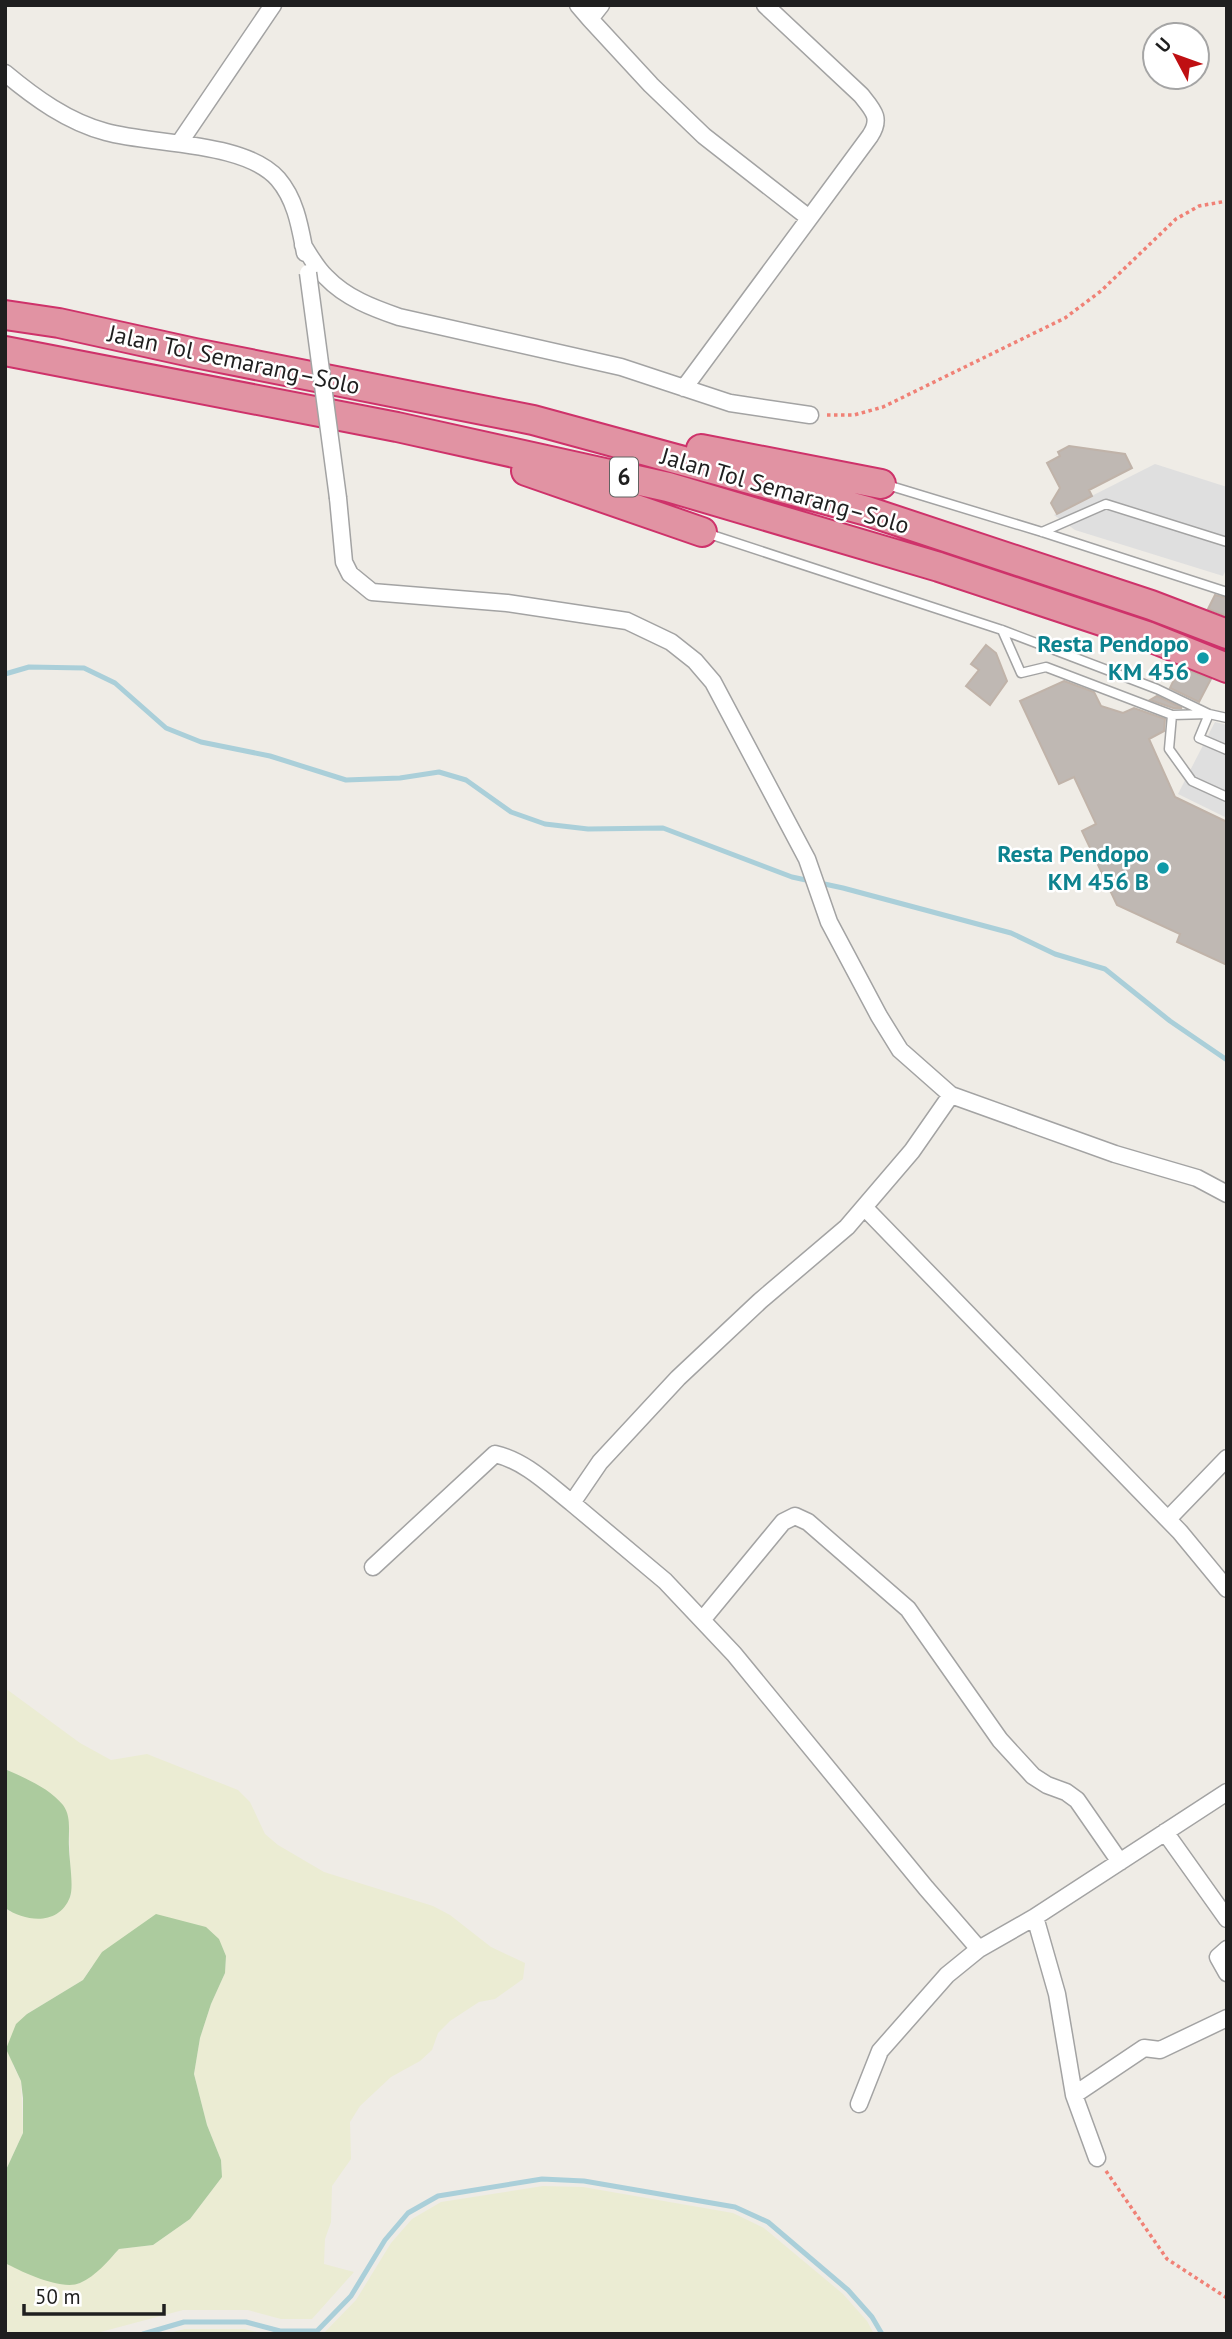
<svg xmlns="http://www.w3.org/2000/svg" width="1232" height="2339" viewBox="0 0 1232 2339" font-family="'PT Sans',sans-serif">
<style>
.farmland{fill:#ebecd3}
.forest{fill:#accb9e}
.parking{fill:#dfdfdf}
.lines{fill:none;stroke-linecap:round;stroke-linejoin:round}
.stream{stroke:#aacfd9;stroke-width:5}
.building{fill:#bfb8b3;stroke:#c0b3a9;stroke-width:2}
.service-casing{stroke:#a3a3a3;stroke-width:11}
.minor-casing{stroke:#a3a3a3;stroke-width:19}
.motorway-casing{stroke:#ce326a;stroke-width:32}
.path{stroke:#f08176;stroke-width:3.5;stroke-dasharray:3.5 3.5;stroke-linecap:butt}
.service{stroke:#fff;stroke-width:8}
.minor{stroke:#fff;stroke-width:16}
.motorway{stroke:#e193a3;stroke-width:28}
.minor-bridge-casing{stroke:#a3a3a3;stroke-width:19;stroke-linecap:butt}
.minor-bridge{stroke:#fff;stroke-width:16}
.culture-dot{fill:#0f9aa8;stroke:#fff;stroke-width:2.5}
.labels{text-anchor:middle;stroke-width:5;stroke-linejoin:round;paint-order:stroke}
.shield{fill:#fff;stroke:#626262;stroke-width:2}
.shield-label{font-size:23px;font-weight:bold;fill:#1f1f1f}
.street-label{font-size:24px;fill:#1f1f1f;stroke:#fff}
.culture-label{font-size:24px;font-weight:bold;fill:#0d838f;stroke:#fff;text-anchor:end}
</style>
<rect width="100%" height="100%" fill="#efece6"/>
<path class="farmland" d="M5,1688L80,1743L111,1760L147,1754L238,1790L250,1802L265,1834L278,1845L324,1872L433,1906L450,1915L491,1947L525,1963L523,1979L495,1999L479,2002L450,2021L438,2033L432,2050L420,2061L391,2077L360,2106L350,2122L351,2159L332,2186L331,2222L325,2239L324,2264L354,2272L312,2319H281L248,2310H183L93,2334H5V2263L40,2278L60,2283L78,2284L107,2262L119,2249L153,2245L190,2219L222,2177L221,2160L207,2125L194,2074L200,2038L211,2004L225,1973L226,1956L219,1940L92,1966L83,1980L27,2014L13,2065L21,2081L23,2133L5,2172V1908L11,1912L61,1910L71,1895L69,1823L8,1770L5,1771Z
M543,2186L583,2187L733,2213L764,2228L843,2294L867,2321L874,2334H323L356,2300L391,2243L412,2219L441,2202Z
M185,2329H245L264,2334H165Z"/>
<path class="forest" d="M7,1770C27,1779 49,1788 63,1805C72,1817 68,1833 69,1847C69,1859 74,1886 70,1897C59,1926 26,1922 5,1908V1771Z
M156,1914L206,1927L219,1939L226,1956L225,1973L211,2004L200,2038L194,2074L207,2125L221,2160L222,2177L190,2219L153,2245L119,2249C108,2261 96,2276 80,2283C62,2291 22,2272 5,2263V2172L23,2133V2098L21,2081L6,2049L16,2024L27,2014L83,1980L102,1952Z"/>
<path class="parking" d="M1155,464L1227,487V568L1223,576L1075,530L1054,515Z
M1215,722L1227,725V818L1178,794Z"/>
<g class="lines">
<path class="stream" d="M5,674L29,667L84,668L115,683L166,728L201,742L270,756L346,780L400,778L439,772L466,780L511,812L545,824L588,829L663,828L792,877L843,888L1011,933L1055,954L1105,969L1170,1021L1227,1060
M143,2334L184,2322H246L280,2331H317L351,2296L385,2240L408,2213L438,2196L542,2179L584,2181L735,2207L768,2222L848,2290L872,2317L882,2334"/>
</g>
<path class="building" d="M1069,446L1125,454L1132,468L1089,490L1092,496L1057,514L1051,503L1060,488L1047,463L1060,456L1058,452Z
M1215,595L1227,598V616L1208,609Z
M986,645L996,653L1007,681L990,705L966,686L979,670L971,664Z
M1180,667L1211,679L1199,702L1170,688Z
M1064,681L1094,692L1101,706L1123,713L1134,708L1165,719L1164,731L1149,739L1175,797L1227,822V965L1177,942L1180,934L1117,905L1082,831L1096,824L1074,777L1059,784L1020,701Z
M1157,696L1182,708H1173L1150,700Z"/>
<g class="lines">
<defs>
<path id="service" d="M884,484L1042,532L1227,592
M1042,532L1106,504L1227,542
M706,533L1002,630L1157,689L1209,714L1227,718
M1002,630L1021,673L1046,667L1172,715L1209,714L1199,738L1227,750
M1172,715L1169,749L1192,781L1227,797"/>
<path id="minor" d="M578,5L590,19L601,5
M590,19L651,85L704,136L809,218
M5,73C35,98 68,122 106,132C152,145 245,141 278,179C296,200 300,227 305,253
M180,142L273,5
M303,245C310,256 317,269 326,277C346,298 373,308 399,317L621,367L730,403L810,415
M684,388L870,136C882,118 873,110 861,95L765,5
M338,498L344,562L350,574L372,592L507,603L627,621L671,642L695,661L713,682L807,859L829,922L879,1016L900,1050L951,1095L1115,1154L1197,1178L1227,1194
M951,1095L912,1151L847,1227L760,1301L678,1378L600,1462L572,1503L665,1581L734,1654L926,1888L979,1949
M864,1207L1180,1532L1227,1589
M1168,1519L1227,1458
M373,1567L495,1454C525,1461 548,1484 572,1503
M703,1619L783,1522L795,1516L808,1522L908,1609L1000,1740L1033,1776L1047,1785L1066,1792L1077,1800L1120,1862
M1165,1832L1227,1919
M1035,1917L1057,1994L1074,2095L1097,2158
M1227,1949L1218,1957L1227,1973
M1074,2095L1144,2048L1160,2050L1227,2018
M859,2104L880,2051L947,1975L979,1949L1035,1917L1227,1792"/>
<path id="motorway" d="M5,315L59,323L195,353L533,420L867,511L1151,605L1227,634
M5,351L397,427L668,487L939,567L1147,636L1227,668
M701,449L881,484
M526,471L702,532"/>
</defs>
<use href="#service" class="service-casing"/>
<use href="#minor" class="minor-casing"/>
<use href="#motorway" class="motorway-casing"/>
<path class="path" d="M827,415H854L883,407L1065,318L1101,291L1176,219L1199,206L1227,201
M1106,2171L1167,2259L1227,2298"/>
<use href="#service" class="service"/>
<use href="#minor" class="minor"/>
<use href="#motorway" class="motorway"/>
<defs>
<path id="minor-bridge" d="M308,273L338,498"/>
</defs>
<use href="#minor-bridge" class="minor-bridge-casing"/>
<use href="#minor-bridge" class="minor-bridge"/>
</g>
<g class="culture-dot">
<circle cx="1203" cy="658" r="7"/>
<circle cx="1163" cy="868" r="7"/>
</g>
<g class="labels">
<rect class="shield" x="610" y="457.5" width="28" height="39" rx="5"/>
<g class="shield-label">
<text x="624" y="485">6</text>
</g>
<g class="street-label">
<text transform="translate(234 360) rotate(12)" y="8">Jalan Tol Semarang–Solo</text>
<text transform="translate(785 491) rotate(16)" y="8">Jalan Tol Semarang–Solo</text>
</g>
<g class="culture-label">
<text x="1189" y="652">Resta Pendopo<tspan x="1189" dy="28">KM 456</tspan></text>
<text x="1149" y="862">Resta Pendopo<tspan x="1149" dy="28">KM 456 B</tspan></text>
</g>
</g>
<rect width="1232" height="2339" fill="none" stroke="#1f1f1f" stroke-width="14"/>
<g transform="translate(1176 56) rotate(311)"><circle r="33" fill="#ffffff" stroke="#a5a5a5" stroke-width="2"/>
<path d="M0-5L12 26L0 18L-12 26Z" fill="#bf0f12"/>
<text y="-10" font-size="19" font-weight="bold" text-anchor="middle" fill="#1f1f1f">U</text>
</g>
<path d="M24 2304v10h140v-10" fill="none" stroke="#1f1f1f" stroke-width="3.5"/>
<text x="35" y="2304" font-size="21" fill="#1f1f1f" stroke="#ffffff" stroke-width="5" paint-order="stroke">50 m</text>
</svg>
